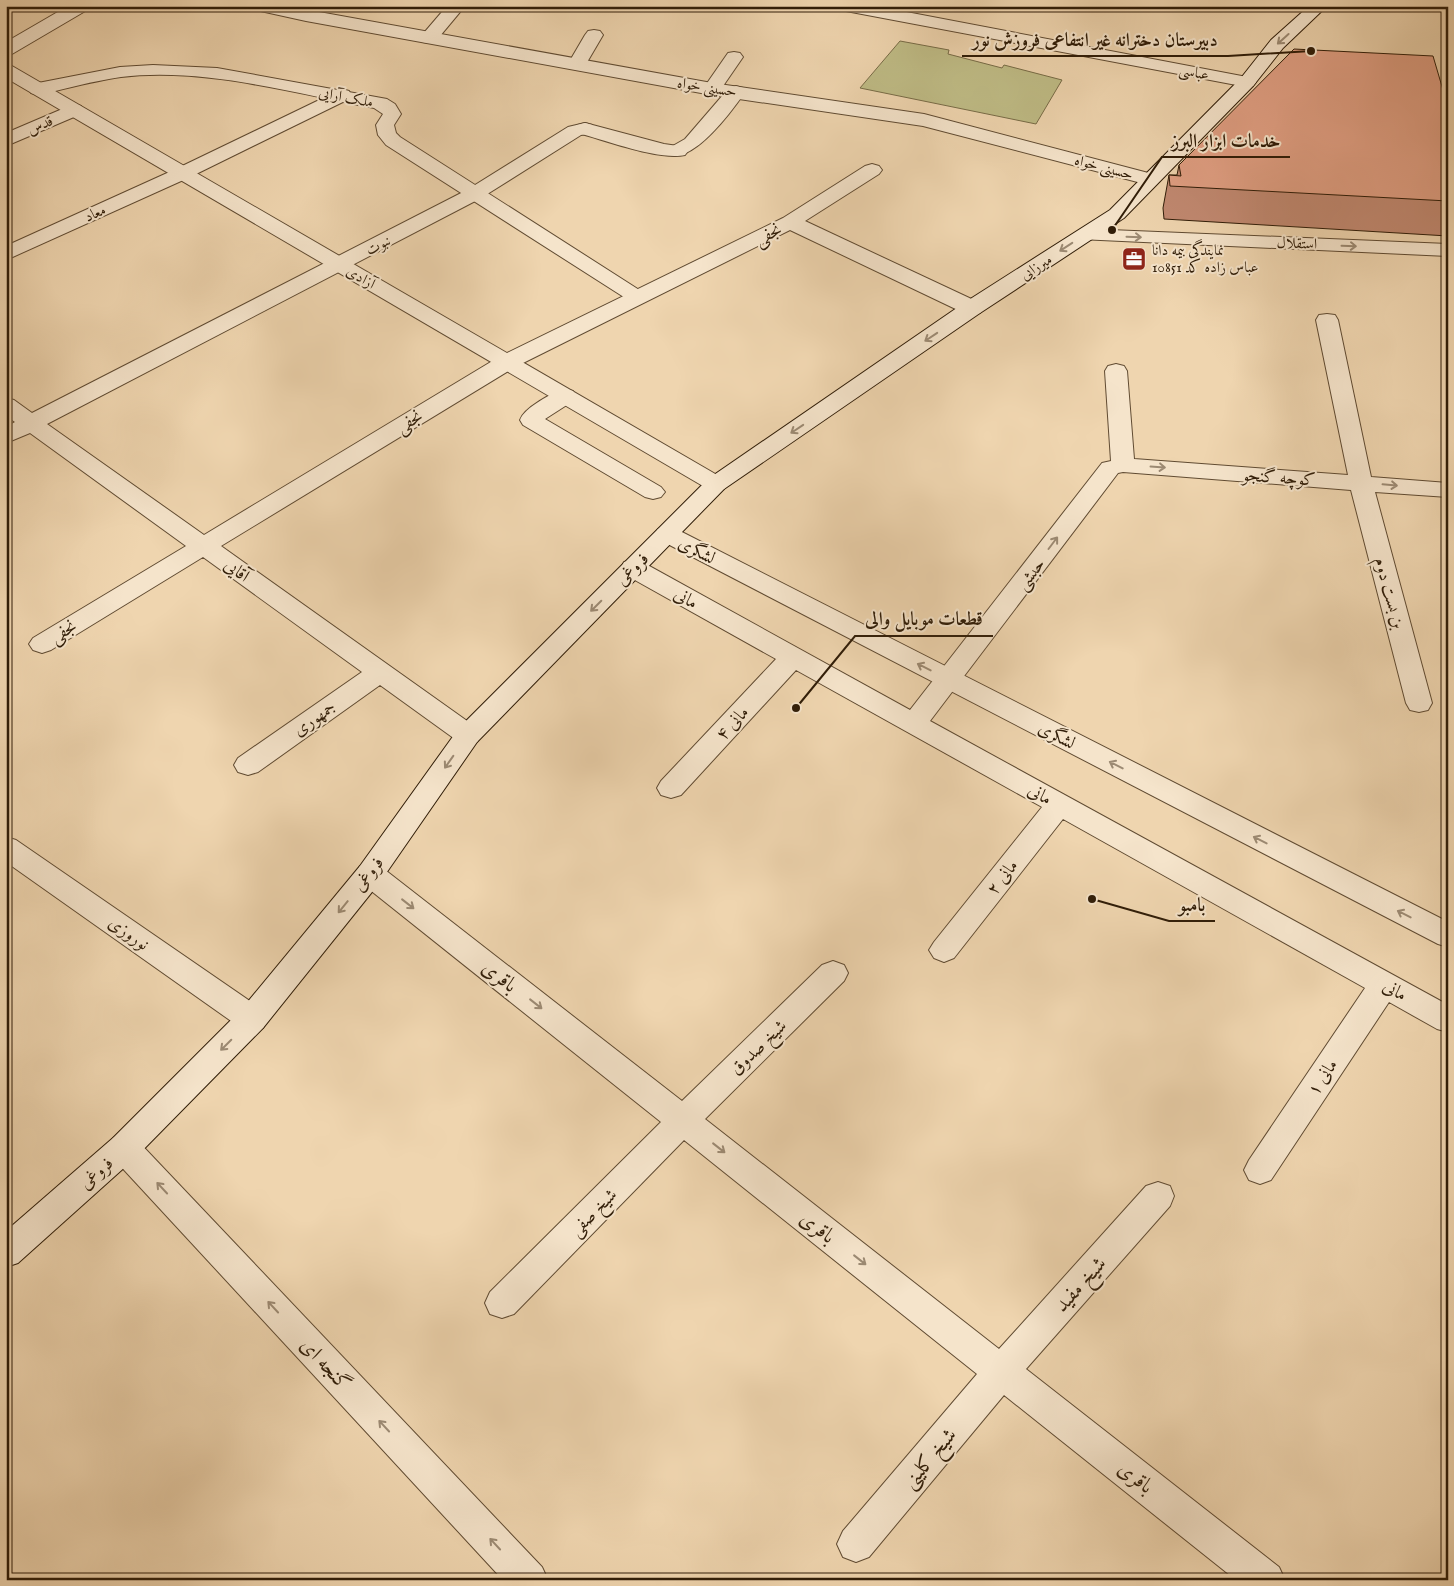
<svg xmlns="http://www.w3.org/2000/svg" width="1454" height="1586" viewBox="0 0 1454 1586" font-family="'IM FELL English',Amiri,serif">
<style>
.green{fill:#bfbc86;stroke:#786c47}
.lines{fill:none;stroke-linecap:round;stroke-linejoin:round}
.service-casing{stroke:#604b32;stroke-width:2}
.minor-casing{stroke:#604b32;stroke-width:2}
.tertiary-casing{stroke:#604b32;stroke-width:2}
.secondary-casing{stroke:#301d08;stroke-width:2}
.service{fill:#f5e4cb;fill-rule:evenodd}
.minor{fill:#f5e4cb;fill-rule:evenodd}
.tertiary{fill:#f5e4cb;fill-rule:evenodd}
.secondary{fill:#f5e4cb;fill-rule:evenodd}
.wall{fill:#c18971;stroke:#301d08}
.building{fill:#e09f83;stroke:#301d08}
.oneway{stroke:#9c8a73}
.labels{text-anchor:middle;stroke-width:4;stroke-linejoin:round;paint-order:stroke}
.far-street-label{font-size:15px;fill:#301d08;stroke:#f5e4cb}
.far-poi-label{font-size:15px;fill:#301d08;stroke:#f5e4cb;text-anchor:start}
.street-label{font-size:18px;fill:#301d08;stroke:#f5e4cb}
.near-street-label{font-size:21px;fill:#301d08;stroke:#f5e4cb}
.leader{fill:none;stroke:#301d08;stroke-width:2}
.callout-dot{fill:#301d08;stroke:#f5e4cb;stroke-width:2}
.callout-label{font-size:19px;text-anchor:middle;font-weight:bold;fill:#301d08;stroke:#f5e4cb;stroke-width:4;stroke-linejoin:round;paint-order:stroke}
</style>
<rect width="100%" height="100%" fill="#efd5af"/>
<filter id="stains"><feTurbulence type="fractalNoise" baseFrequency=".004" numOctaves="4"/><feColorMatrix values="0 0 0 0 .2 0 0 0 0 .09 0 0 0 0 .02 0 0 0 .5 -.17"/></filter>
<radialGradient id="worn" r=".72"><stop offset=".6" stop-color="#630" stop-opacity="0"/><stop offset="1" stop-color="#630" stop-opacity=".3"/></radialGradient>
<path class="green" d="M900,41L949,50L948,54L1002,68L1004,65L1062,80L1036,124L860,88Z"/>
<g class="lines">
<defs>
<path id="service" d="M153,65L217,68L387,99L395,104L401,114L394,125L396,133L400,137L644,293L648,297L644,301L637,303L630,301L386,145L378,135L376,125L383,114L374,108C293,93 203,67 121,77C93,81 65,89 38,95L31,93L29,89L31,85L38,83L120,67Z
M585,123L664,144L685,147L688,151L685,155C660,161 605,140 578,133L576,129L578,125Z
M565,389L573,391L576,396L573,401L545,419L661,487L665,492L661,497L653,499L645,497L523,425L520,420C524,408 553,392 565,389Z"/>
<path id="minor" d="M447,6H465L435,42L429,43L423,42L420,38L423,34Z
M838,6H875L1247,77L1253,78L1256,82L1253,86L1247,87L846,11L840,10Z
M594,30L600,31L603,35L586,64L583,68L577,69L571,68L568,64L585,35L588,31Z
M734,52L740,53L743,57L721,89L719,93L712,95L705,93L703,89L728,53Z
M736,86L743,88L745,92C732,111 695,161 671,155L668,151L671,147L685,139L729,88Z
M342,89L349,91L351,95L349,99L190,177L6,260V246L176,169Z
M74,104L81,106L83,110L81,114L6,146V133Z
M585,123L592,125L594,129L592,133L581,135L481,198L47,424L204,535L499,357L783,218L865,166L872,164L879,166L882,170L879,174L805,221L980,303L983,308L980,313L972,314L964,313L790,230L515,367L221,546L477,728L481,735L477,742L468,745L459,742L380,685L258,772L248,775L238,772L234,765L238,758L362,672L203,557L51,650L42,653L33,650L29,644L33,638L186,546L30,433L6,443V427L15,422L6,416V398L14,400L32,413L467,190L568,127Z
M1086,229L1448,244V256L1079,239L1076,235L1079,231Z
M1327,314L1335,315L1338,320L1371,477L1448,483V497L1375,492L1432,703L1428,710L1419,712L1410,710L1406,703L1351,490L1123,472L1118,473L930,721L1448,1005V1032L1437,1029L1389,1002L1271,1180L1260,1184L1249,1180L1244,1170L1249,1160L1365,988L1063,819L954,958L944,962L934,958L929,950L934,942L1042,807L796,670L681,795L671,798L661,795L657,788L661,781L776,659L624,574L621,568L624,562L633,560L642,562L910,710L1102,463L1111,461L1105,371L1108,366L1116,364L1124,366L1127,371L1134,459L1348,475L1316,320L1319,315Z
M6,837L16,840L263,1010L267,1019L263,1028L252,1031L241,1028L6,862Z
M370,863L380,866L682,1101L822,965L833,961L844,965L848,973L844,981L705,1119L999,1349L1146,1186L1158,1182L1170,1186L1174,1196L1170,1206L1026,1369L1279,1567L1285,1580H1236L1004,1395L869,1557L856,1562L843,1557L837,1544L843,1531L977,1374L684,1140L514,1314L502,1318L490,1314L485,1303L490,1292L661,1122L360,882L356,874L360,866Z
M124,1134L135,1138L542,1567L548,1580H503L113,1158L108,1148L113,1138Z"/>
<path id="tertiary" d="M68,6H89L87,10L12,54L6,55V42Z
M254,6H286L712,83L924,114L1156,175L1159,179L1156,183L1149,185L923,126L712,95L306,21L256,10Z
M6,65L12,66L724,479L728,484L724,489L716,491L708,489L6,78Z
M667,526L676,529L1448,922V947L1438,944L658,539L655,534L658,529Z"/>
<path id="secondary" d="M1309,6H1327L1283,48L1253,86L1124,218L980,313L724,489L477,742L380,882L263,1028L135,1158L18,1263L6,1267V1231L113,1138L241,1010L360,866L459,728L708,479L964,303L1110,210L1241,78L1271,40Z"/>
</defs>
<use href="#service" class="service-casing"/>
<use href="#minor" class="minor-casing"/>
<use href="#tertiary" class="tertiary-casing"/>
<use href="#secondary" class="secondary-casing"/>
<use href="#service" class="service"/>
<use href="#minor" class="minor"/>
<use href="#tertiary" class="tertiary"/>
<use href="#secondary" class="secondary"/>
</g>
<path class="wall" d="M1448,107V236L1164,219L1163,208L1169,175H1177L1179,165Z"/>
<path class="building" d="M1294,49L1433,56L1448,107V201L1170,186L1169,175L1181,176L1179,165Z"/>
<defs><path id="oneway-shaft" d="M-6 0H5M1.5-3L5.5 0L1.5 3" fill="none" stroke-width="1.6" stroke-linecap="round" stroke-linejoin="round" transform="scale(1.25)"/></defs>
<g class="oneway">
<use href="#oneway-shaft" transform="translate(1283 39) rotate(138)"/>
<use href="#oneway-shaft" transform="translate(1134 237) rotate(2)"/>
<use href="#oneway-shaft" transform="translate(1349 246) rotate(2)"/>
<use href="#oneway-shaft" transform="translate(1066 247) rotate(147)"/>
<use href="#oneway-shaft" transform="translate(931 337) rotate(146)"/>
<use href="#oneway-shaft" transform="translate(797 429) rotate(146)"/>
<use href="#oneway-shaft" transform="translate(1158 467) rotate(4)"/>
<use href="#oneway-shaft" transform="translate(1390 485) rotate(5)"/>
<use href="#oneway-shaft" transform="translate(1053 543) rotate(-53)"/>
<use href="#oneway-shaft" transform="translate(596 606) rotate(135)"/>
<use href="#oneway-shaft" transform="translate(924 667) rotate(-153)"/>
<use href="#oneway-shaft" transform="translate(449 762) rotate(125)"/>
<use href="#oneway-shaft" transform="translate(1116 765) rotate(-153)"/>
<use href="#oneway-shaft" transform="translate(1260 840) rotate(-153)"/>
<use href="#oneway-shaft" transform="translate(408 904) rotate(38)"/>
<use href="#oneway-shaft" transform="translate(343 907) rotate(129)"/>
<use href="#oneway-shaft" transform="translate(1404 914) rotate(-153)"/>
<use href="#oneway-shaft" transform="translate(536 1004) rotate(38)"/>
<use href="#oneway-shaft" transform="translate(226 1045) rotate(135)"/>
<use href="#oneway-shaft" transform="translate(719 1148) rotate(38)"/>
<use href="#oneway-shaft" transform="translate(162 1188) rotate(-133)"/>
<use href="#oneway-shaft" transform="translate(860 1260) rotate(38)"/>
<use href="#oneway-shaft" transform="translate(273 1307) rotate(-133)"/>
<use href="#oneway-shaft" transform="translate(384 1426) rotate(-133)"/>
<use href="#oneway-shaft" transform="translate(495 1544) rotate(-133)"/>
</g>
<defs>
<symbol id="office-square" viewBox="-11 -11 22 22"><rect x="-9" y="-9" width="18" height="18" rx="4" fill="#8f2418" stroke="#f5e4cb"/><path d="M-6-3h4V-5.5h4V-3h4V5H-6ZM-1-4.5V-3h2v-1.5ZM-6 0V1H6V0Z" fill="#fff"/></symbol>
</defs>
<g fill-rule="evenodd">
<use href="#office-square" x="1120" y="245" width="28" height="28"/>
</g>
<g class="labels">
<g class="far-street-label">
<text transform="translate(1194 72) rotate(11)" y="5">عباسی</text>
<text transform="translate(707 87) rotate(9)" y="5">حسینی خواه</text>
<text transform="translate(346 97) rotate(11)" y="5">ملک آرایی</text>
<text transform="translate(40 125) rotate(-24)" y="5">قدس</text>
<text transform="translate(1104 167) rotate(15)" y="5">حسینی خواه</text>
<text transform="translate(95 213) rotate(-24)" y="5">معاد</text>
<text transform="translate(1297 243) rotate(2)" y="5">استقلال</text>
<text transform="translate(378 245) rotate(-28)" y="5">نبوت</text>
<text transform="translate(1036 267) rotate(-33)" y="5">میرزایی</text>
<text transform="translate(361 277) rotate(30)" y="5">آزادی</text>
</g>
<g class="far-poi-label">
<text x="1152" y="255">نمایندگی بیمه دانا<tspan x="1152" dy="17">عباس زاده کد 10851</tspan></text>
</g>
<g class="street-label">
<text transform="translate(768 234) rotate(-27)" y="6">نجفی</text>
<text transform="translate(409 421) rotate(-31)" y="6">نجفی</text>
<text transform="translate(1279 477) rotate(4)" y="6">کوچه گنجو</text>
<text transform="translate(697 550) rotate(27)" y="6">لشگری</text>
<text transform="translate(632 569) rotate(-45)" y="6">فروغی</text>
<text transform="translate(237 570) rotate(36)" y="6">آقایی</text>
<text transform="translate(1030 574) rotate(-53)" y="6">حبشی</text>
<text transform="translate(1390 593) rotate(75)" y="6">بن بست دوم</text>
<text transform="translate(686 598) rotate(29)" y="6">مانی</text>
<text transform="translate(63 631) rotate(-31)" y="6">نجفی</text>
<text transform="translate(314 718) rotate(-35)" y="6">جمهوری</text>
<text transform="translate(732 723) rotate(-47)" y="6">مانی ۴</text>
<text transform="translate(1057 735) rotate(27)" y="6">لشگری</text>
<text transform="translate(1040 794) rotate(29)" y="6">مانی</text>
<text transform="translate(368 874) rotate(-53)" y="6">فروغی</text>
<text transform="translate(1002 877) rotate(-52)" y="6">مانی ۲</text>
<text transform="translate(129 933) rotate(35)" y="6">نوروزی</text>
<text transform="translate(1395 990) rotate(29)" y="6">مانی</text>
<text transform="translate(758 1047) rotate(-44)" y="6">شیخ صدوق</text>
<text transform="translate(1322 1077) rotate(-56)" y="6">مانی ۱</text>
<text transform="translate(96 1173) rotate(-42)" y="6">فروغی</text>
<text transform="translate(593 1212) rotate(-45)" y="6">شیخ صفی</text>
</g>
<g class="near-street-label">
<text transform="translate(500 976) rotate(38)" y="7">باقری</text>
<text transform="translate(818 1227) rotate(38)" y="7">باقری</text>
<text transform="translate(1080 1284) rotate(-48)" y="7">شیخ مفید</text>
<text transform="translate(326 1364) rotate(47)" y="7">گنجه ای</text>
<text transform="translate(929 1458) rotate(-50)" y="7">شیخ کلینی</text>
<text transform="translate(1136 1477) rotate(38)" y="7">باقری</text>
</g>
</g>
<path class="leader" d="M1311 51L1228 56H962M1112 230L1162 157H1290M796 708L855 636H993M1092 899L1169 921H1215"/>
<g class="callout-dot">
<circle cx="1311" cy="51" r="5"/>
<circle cx="1112" cy="230" r="5"/>
<circle cx="796" cy="708" r="5"/>
<circle cx="1092" cy="899" r="5"/>
</g>
<g class="callout-label">
<text x="1095" y="46">دبیرستان دخترانه غیر انتفاعی فروزش نور</text>
<text x="1226" y="147">خدمات ابزار البرز</text>
<text x="924" y="625">قطعات موبایل والی</text>
<text x="1192" y="911">بامبو</text>
</g>
<rect width="1454" height="1586" fill="none" stroke="#efd5af" stroke-width="25"/>
<rect x="8" y="8" width="1439" height="1571" fill="none" stroke="#301d08" stroke-width="2.5"/>
<rect x="12" y="12" width="1429" height="1561" fill="none" stroke="#301d08"/>
<rect width="100%" height="100%" filter="url(#stains)"/>
<rect width="100%" height="100%" fill="url(#worn)"/>
</svg>
